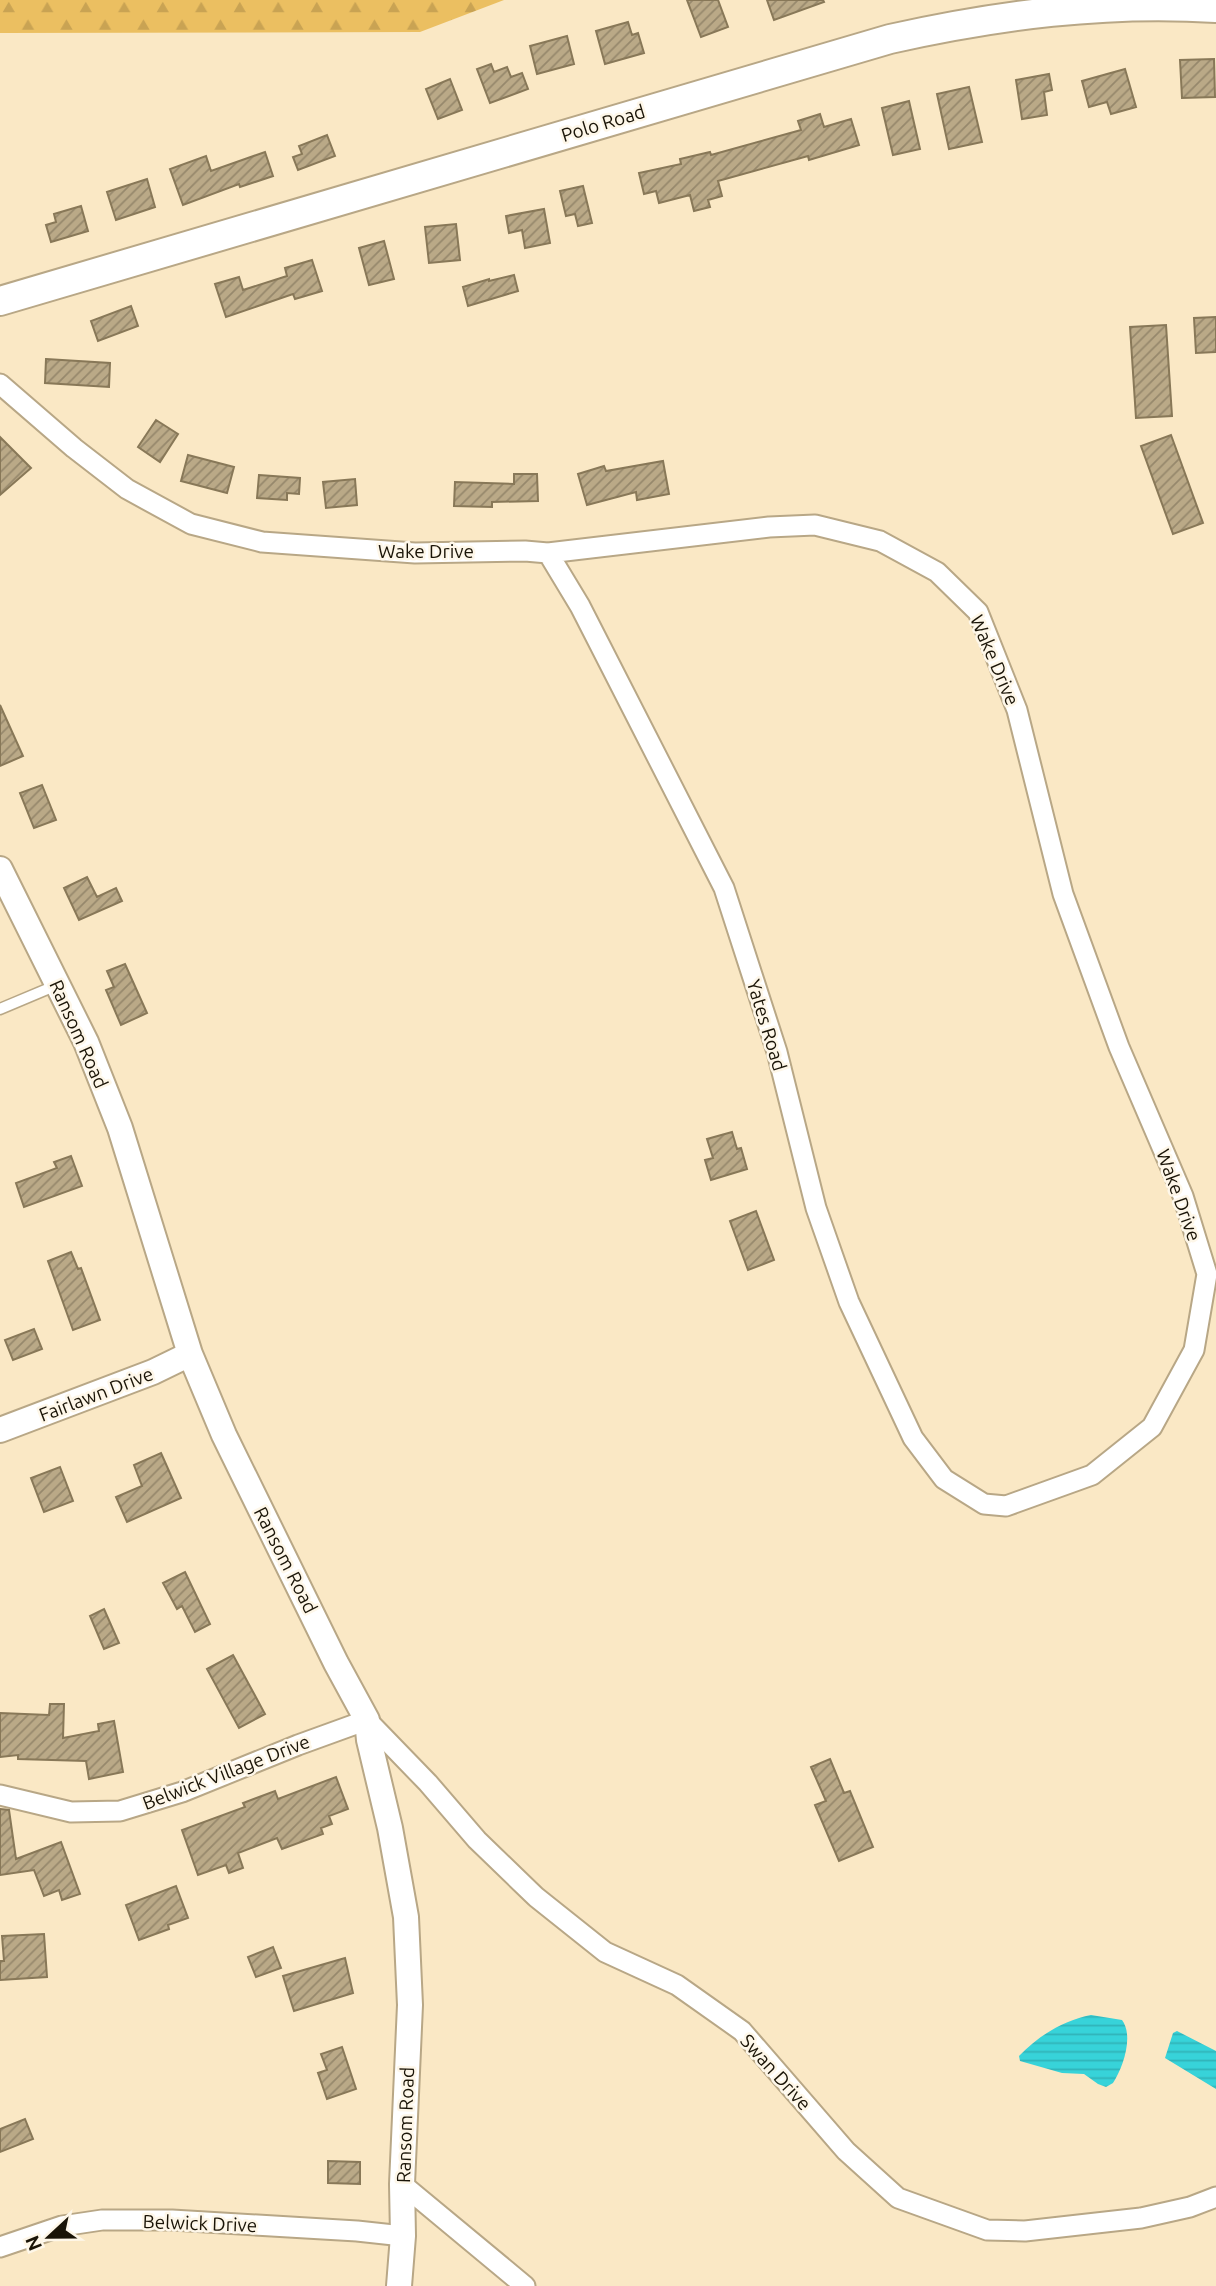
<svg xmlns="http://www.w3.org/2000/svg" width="1216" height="2286" viewBox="0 0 1216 2286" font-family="Ubuntu,sans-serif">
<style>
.forest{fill:url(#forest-firs)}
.water{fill:url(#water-rules)}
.building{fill:url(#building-hatch);stroke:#887858;stroke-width:2}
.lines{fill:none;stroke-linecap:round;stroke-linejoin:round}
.service-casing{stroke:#b8a786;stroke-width:13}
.minor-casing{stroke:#b8a786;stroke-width:23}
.tertiary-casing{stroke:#b8a786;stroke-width:28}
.secondary-casing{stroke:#b8a786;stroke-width:32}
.service{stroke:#fff;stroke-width:10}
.minor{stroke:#fff;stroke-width:19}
.tertiary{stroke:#fff;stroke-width:24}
.secondary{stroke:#fff;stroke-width:28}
.labels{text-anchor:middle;stroke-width:5;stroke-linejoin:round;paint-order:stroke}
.street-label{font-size:19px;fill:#1a1407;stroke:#fef7e9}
</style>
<defs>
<pattern id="forest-firs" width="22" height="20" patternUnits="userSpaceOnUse" patternTransform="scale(1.75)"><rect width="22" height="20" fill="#ebbf61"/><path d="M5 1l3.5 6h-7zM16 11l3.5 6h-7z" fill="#c9a353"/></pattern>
<pattern id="water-rules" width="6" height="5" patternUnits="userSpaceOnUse" patternTransform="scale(1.75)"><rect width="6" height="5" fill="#37d3d9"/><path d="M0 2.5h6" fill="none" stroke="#30b4b9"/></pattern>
<pattern id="building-hatch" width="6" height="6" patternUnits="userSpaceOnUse" patternTransform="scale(1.75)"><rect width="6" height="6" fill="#baa987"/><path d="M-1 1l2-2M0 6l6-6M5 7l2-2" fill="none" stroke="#96886c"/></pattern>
</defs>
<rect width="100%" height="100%" fill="#fae8c5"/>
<path class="forest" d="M0,0H504L420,32L0,33Z"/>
<path class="water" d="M1091,2015L1122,2020C1134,2036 1123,2068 1113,2083L1106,2087L1098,2084L1084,2074L1062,2073L1020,2061L1019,2056C1038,2036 1064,2020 1091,2015Z
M1177,2031L1216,2051V2089L1165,2058L1173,2033Z"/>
<path class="building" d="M687,0H718L728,27L701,37Z
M767,0H823L824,2L774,20Z
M628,22L632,35L638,33L644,53L605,64L596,31Z
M567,36L574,64L537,74L530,46Z
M1214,59L1215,97L1182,98L1180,60Z
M491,64L494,72L507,67L511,77L522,73L528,89L490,103L477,69Z
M1125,69L1136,107L1111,114L1107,102L1089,107L1082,81Z
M1049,74L1052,90L1044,92L1047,115L1022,119L1016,80Z
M450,79L462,110L438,119L426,89Z
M969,87L982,142L949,149L937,94Z
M909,101L920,149L893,155L882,108Z
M820,114L824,127L851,119L859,145L809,160L808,156L718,181L722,196L708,200L710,207L694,211L690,195L659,203L656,191L644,194L639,173L681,164L680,159L710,152L711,155L801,130L798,121Z
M327,135L335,156L298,170L293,157L302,154L299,146Z
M265,152L273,176L240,187L239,184L183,205L170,169L206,156L211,171Z
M147,179L155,207L116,220L107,192Z
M583,186L592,223L578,226L575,214L566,216L560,191Z
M81,206L88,231L51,242L46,225L56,222L54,214Z
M544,209L550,243L525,248L522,230L509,233L506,216Z
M456,224L460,260L429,263L425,227Z
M384,241L394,279L369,285L359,248Z
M312,260L322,291L295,299L293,294L226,317L215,284L239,277L243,290L287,276L285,268Z
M514,275L518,291L468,306L463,287L489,279V281Z
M131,306L138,326L98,341L91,321Z
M1216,317V352L1196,353L1194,318Z
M1166,325L1172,416L1136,418L1130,327Z
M46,359L110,363L109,387L45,383Z
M156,420L178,434L160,462L138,447Z
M1171,435L1203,523L1173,534L1141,446Z
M0,437L31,468L0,495Z
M188,455L234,467L227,493L181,481Z
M663,461L669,494L637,500L636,492L587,505L578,474L604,466L606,471Z
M514,474H537L538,501L492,502V507L454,506L455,482L514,484Z
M259,475L300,478L299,494L287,493V500L257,498Z
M355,479L357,505L326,508L323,482Z
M0,705L23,756L0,766Z
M42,785L56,820L34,828L20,793Z
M87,877L97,897L116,888L122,901L79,920L64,888Z
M125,964L147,1013L121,1025L106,990L114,987L107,971Z
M732,1132L737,1149L741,1148L747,1169L711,1180L705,1160L713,1158L707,1139Z
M71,1156L82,1186L24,1207L16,1183L57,1168L54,1162Z
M756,1211L774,1260L748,1270L730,1221Z
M71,1252L78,1269L81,1268L100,1320L73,1330L48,1261Z
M34,1329L42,1349L13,1360L5,1340Z
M161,1453L181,1498L127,1522L116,1497L142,1486L134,1465Z
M60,1467L73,1501L44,1512L31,1478Z
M185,1572L210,1624L195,1632L182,1606L177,1609L163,1583Z
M104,1609L119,1643L104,1649L90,1616Z
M233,1655L265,1714L239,1728L207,1669Z
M50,1704H64L63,1738L99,1731L98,1724L114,1721L123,1772L89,1779L86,1761L18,1759V1755L0,1757V1713L49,1715Z
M830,1759L844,1793L850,1791L873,1847L839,1861L815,1805L826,1801L811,1767Z
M336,1777L348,1809L329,1816L332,1824L321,1828L323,1834L282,1849L277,1838L238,1853L243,1868L229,1873L226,1865L198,1875L182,1830L245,1807L243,1803L275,1791L278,1799Z
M0,1809L9,1810L16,1859L61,1842L80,1894L62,1900L59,1890L44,1896L34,1870L0,1875Z
M176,1886L188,1918L168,1925L169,1929L139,1940L126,1905Z
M44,1934L47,1977L0,1980V1961H4L2,1936Z
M273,1947L281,1968L256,1977L248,1957Z
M345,1958L353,1993L294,2011L283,1976Z
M342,2047L356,2089L327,2099L318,2073L327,2070L321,2054Z
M25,2119L33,2139L0,2152V2129Z
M328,2161L360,2162V2184L328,2183Z"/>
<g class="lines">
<defs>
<path id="service" d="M0,1009L57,985"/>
<path id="minor" d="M0,384L74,448L127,489L191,524L262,542L415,553L525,551L548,553L769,527L815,525L880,541L937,572L978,612L1017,710L1063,894L1119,1047L1183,1196L1207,1274L1194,1350L1152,1427L1092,1475L1006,1506L984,1504L944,1479L913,1438L849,1302L816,1208L777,1052L724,888L580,606L548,553
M0,1795L71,1812L120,1811L182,1792L298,1745L367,1720L428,1783L477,1840L536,1897L605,1952L677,1985L742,2031L846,2151L898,2198L987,2230L1025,2231L1141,2218L1190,2207L1216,2197
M402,2184L525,2286
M0,2247L62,2226L102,2220H172L357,2231L403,2236"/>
<path id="tertiary" d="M0,869L86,1042L120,1128L190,1354L224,1435L336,1663L367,1720L369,1740L390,1828L406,1917L410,2005L402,2184L403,2236L399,2286
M0,1430L153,1372L190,1354"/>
<path id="secondary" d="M0,301L890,39C998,15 1105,1 1216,8"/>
</defs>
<use href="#service" class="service-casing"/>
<use href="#minor" class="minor-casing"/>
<use href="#tertiary" class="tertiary-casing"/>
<use href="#secondary" class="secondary-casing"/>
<use href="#service" class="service"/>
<use href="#minor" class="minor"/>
<use href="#tertiary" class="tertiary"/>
<use href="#secondary" class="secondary"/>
</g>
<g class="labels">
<g class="street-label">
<text transform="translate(603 123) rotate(-17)" y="7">Polo Road</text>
<text x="426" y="558">Wake Drive</text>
<text transform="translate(995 660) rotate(67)" y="7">Wake Drive</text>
<text transform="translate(767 1025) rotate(73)" y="7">Yates Road</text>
<text transform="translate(79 1034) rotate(66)" y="7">Ransom Road</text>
<text transform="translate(1179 1195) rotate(70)" y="7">Wake Drive</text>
<text transform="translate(96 1394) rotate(-21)" y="7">Fairlawn Drive</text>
<text transform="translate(286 1560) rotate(63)" y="7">Ransom Road</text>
<text transform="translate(226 1772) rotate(-21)" y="7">Belwick Village Drive</text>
<text transform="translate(776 2072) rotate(48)" y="7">Swan Drive</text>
<text transform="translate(405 2125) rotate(-88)" y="7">Ransom Road</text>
<text transform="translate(200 2223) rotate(2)" y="7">Belwick Drive</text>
</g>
</g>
<g transform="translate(49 2237) rotate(248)" stroke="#fef7e9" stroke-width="5" paint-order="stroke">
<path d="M0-5L12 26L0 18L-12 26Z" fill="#1a1407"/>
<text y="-10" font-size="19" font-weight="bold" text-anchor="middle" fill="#1a1407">N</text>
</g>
</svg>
